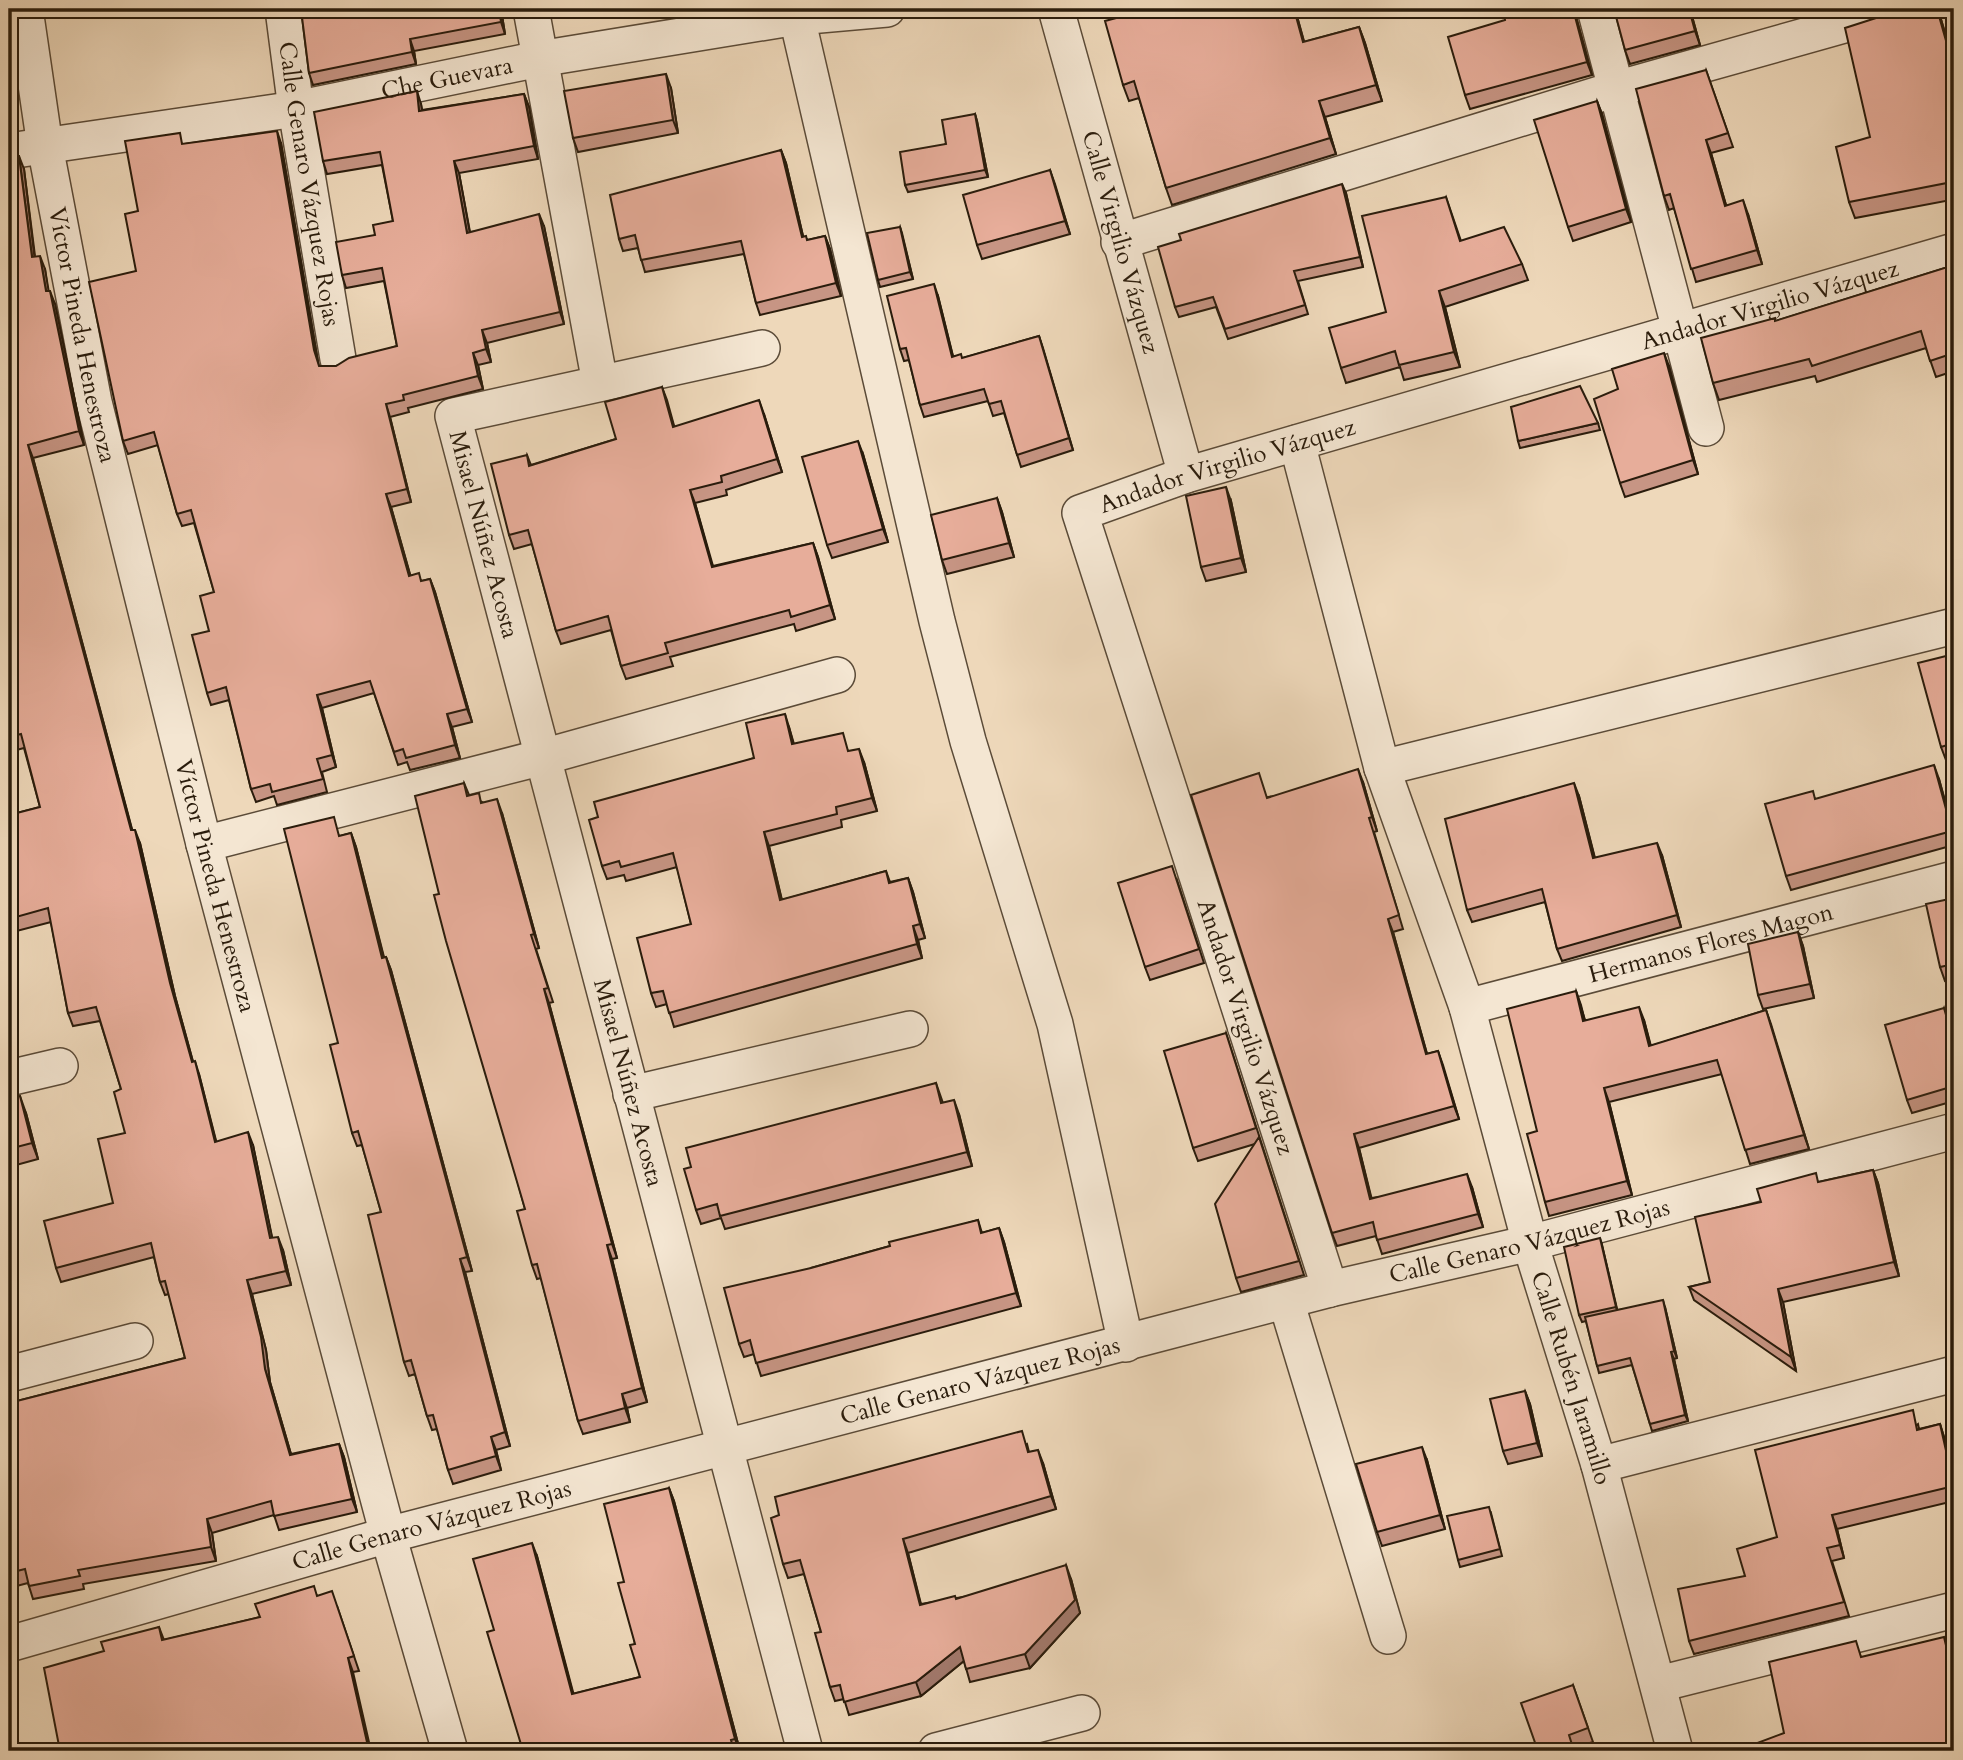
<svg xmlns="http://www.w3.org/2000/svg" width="1963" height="1760" viewBox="0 0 1963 1760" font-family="Cardo,serif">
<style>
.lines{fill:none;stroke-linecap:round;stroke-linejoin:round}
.minor-casing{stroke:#5b4b38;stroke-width:38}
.minor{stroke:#f4e6d2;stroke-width:35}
.wall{fill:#c79584;stroke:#2a1c0c;stroke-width:2}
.shaded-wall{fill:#a2796c;stroke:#2a1c0c;stroke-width:2}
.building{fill:#e7ad9a;stroke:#2a1c0c;stroke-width:2}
.labels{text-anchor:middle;stroke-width:5;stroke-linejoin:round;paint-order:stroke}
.street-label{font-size:24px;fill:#2a1c0c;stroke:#f4e6d2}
</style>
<rect width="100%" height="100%" fill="#eed8ba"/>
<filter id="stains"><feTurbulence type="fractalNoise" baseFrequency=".00286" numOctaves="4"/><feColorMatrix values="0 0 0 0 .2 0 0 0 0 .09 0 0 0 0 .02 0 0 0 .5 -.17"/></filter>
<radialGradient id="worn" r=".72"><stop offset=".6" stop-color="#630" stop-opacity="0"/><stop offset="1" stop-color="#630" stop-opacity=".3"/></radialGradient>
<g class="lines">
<defs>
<g id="minor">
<path id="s1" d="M25,9L45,146L94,402L204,844L388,1535L450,1751"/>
<path id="s2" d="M283,9L296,109L338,359"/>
<path d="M531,9L600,383"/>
<path d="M795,9L937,621L968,741L1055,1024L1126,1344"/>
<path id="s3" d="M1056,9L1186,475"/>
<path d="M1595,9L1706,428"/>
<path id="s4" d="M9,151L296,109L539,59L797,17L887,9"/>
<path d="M1119,242L1616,89L1901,9"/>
<path id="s5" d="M762,348L453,416L805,1751"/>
<path id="s6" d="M1297,443L1382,768L1467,1007L1530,1243L1599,1465L1675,1751"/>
<path d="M1382,768L1954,626"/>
<path d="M204,844L543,757L837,675"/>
<path id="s7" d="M1467,1007L1954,879"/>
<path d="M9,1078L60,1066"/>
<path d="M631,1094L910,1029"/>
<path id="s8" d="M1330,1289L1080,513L1186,475L1954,251"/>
<path d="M1286,1301L1388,1636"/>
<path d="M9,1374L135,1341"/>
<path d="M1599,1465L1954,1374"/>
<path id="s9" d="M9,1644L388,1535L1330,1289L1530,1243L1954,1131"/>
<path d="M1659,1684L1954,1610"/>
<path d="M936,1751L1082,1713"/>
</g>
</defs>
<use href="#minor" class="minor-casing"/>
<use href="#minor" class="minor"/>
</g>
<path class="wall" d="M301,9H501L505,34L414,51L416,64L313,85L309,73Z
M629,9H645L630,12Z
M1295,9L1304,42L1359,27L1365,43L1382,101L1325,117L1336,154L1172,205L1166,188L1139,98L1129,101L1123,85Z
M1690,9L1700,45L1630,64L1625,50Z
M1904,9H1938L1954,64L1951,200L1855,218L1849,202L1870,137Z
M1575,13L1592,75L1470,109L1465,95L1505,20Z
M1706,70L1733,147L1711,153L1726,205L1748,214L1762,264L1696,282L1674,208L1669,210L1664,196Z
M671,88L678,133L578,152L573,138Z
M524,94L529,107L538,159L459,173L470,232L544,226L564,324L487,343L491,362L478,365L483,389L408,408L409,412L390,417L411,502L391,507L410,575L422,581L430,579L435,592L472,722L452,727L460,758L410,770L407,762L398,765L374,693L322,708L336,767L322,772L327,792L277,805L274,796L256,802L251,789L229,700L211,705L207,693L209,631L214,592L194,523L182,526L177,514L158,445L128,454L123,441L136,271L138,211L184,144L281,143L318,362L319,366H336L397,346L384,281L346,288L342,275L375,235L393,221L382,165L327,174L323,161L421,104L422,110Z
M1597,101L1602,114L1631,222L1573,241L1568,227Z
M975,114L977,121L988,177L908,192L905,185Z
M781,150L786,163L803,236L808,240L825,236L830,249L841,296L760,315L756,303L744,254L645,272L638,248L623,251L619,239Z
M9,156L24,169L35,256L45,269L48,291L55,304L84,445L33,458L132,830L140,843L175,996L193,1062L199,1074L216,1142L253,1145L272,1238L283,1250L291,1285L252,1294L266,1350L270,1382L291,1454L339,1444L344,1457L357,1512L279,1530L274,1515L212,1533L216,1561L83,1584L84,1589L33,1599L28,1583L9,1588V1403L185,1358L169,1294L165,1295L160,1282L154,1257L61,1282L56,1268L113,1203L125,1133L121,1089L100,1021L73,1026L68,1013L51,922L9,933V815L40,807L24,748L9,752Z
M1050,170L1070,234L982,259L977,245Z
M1346,193L1363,267L1298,281L1308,314L1228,339L1216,307L1179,317L1175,307Z
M1446,197L1461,241L1522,264L1528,280L1445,307L1460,367L1404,380L1400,367L1346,383L1341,368L1386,312Z
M900,227L913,279L880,287L878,280Z
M1954,265V371L1936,377L1926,348L1817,382L1815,376L1719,400L1713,383L1776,321Z
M938,296L953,356L963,358L1039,336L1073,450L1021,467L1004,413L993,416L988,401L924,417L920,405L909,360L904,361L900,349Z
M1669,366L1698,474L1625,497L1620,483L1618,389Z
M662,387L674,427L764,414L782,472L726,490L727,495L695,503L713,566L813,543L818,557L835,619L796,631L794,624L670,657L673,666L626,679L621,666L611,630L561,644L556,631L532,544L514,549L509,535L527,455L531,465L616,439Z
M1598,423L1600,430L1520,448L1518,441Z
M863,454L888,542L832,558L827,545Z
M997,498L1002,512L1014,557L947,574L942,560Z
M1231,501L1246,572L1206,581L1201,567Z
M1954,654V758L1946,760L1941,747Z
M789,727L794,744L849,751L864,762L877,811L841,820L842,827L769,846L782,900L886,871L890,882L908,878L913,892L925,938L918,940L922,958L674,1027L667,1004L656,1007L651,993L691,924L677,867L626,881L624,875L607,879L602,866L598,817L754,758Z
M1939,779L1954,833V845L1791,890L1786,876Z
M1363,782L1377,831L1374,832L1403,929L1393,932L1407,983L1427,1054L1438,1051L1459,1119L1359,1148L1371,1198L1472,1187L1483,1227L1382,1254L1376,1236L1337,1246L1332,1233L1268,797Z
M464,783L469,795L502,813L539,948L536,949L553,1002L549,1003L617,1258L612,1259L647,1402L627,1408L630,1422L583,1434L578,1421L541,1278L537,1279L532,1265L525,1209L439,894Z
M1579,796L1595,858L1662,855L1681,927L1562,961L1557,949L1545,902L1472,922L1467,910Z
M351,833L356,847L384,957H386L391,970L472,1271L465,1272L510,1446L496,1450L501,1470L453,1484L448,1470L437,1429L432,1430L427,1416L415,1374L409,1376L404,1362L381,1212L362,1145L357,1146L352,1133L340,836Z
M1177,880L1204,963L1150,980L1145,967Z
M1954,898V979L1945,981L1940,967Z
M1798,932L1803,946L1814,998L1763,1009L1758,995Z
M1576,991L1585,1020H1644L1651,1046L1766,1010L1809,1149L1750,1164L1722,1074L1609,1102L1632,1195L1549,1216L1545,1202L1537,1131Z
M1944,1008L1954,1040V1101L1912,1113L1907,1100Z
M1226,1033L1304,1275L1241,1292L1236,1278L1255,1144L1198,1161L1193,1148Z
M9,1080L26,1113L38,1159L9,1167Z
M936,1083L943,1103L959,1114L972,1166L725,1229L721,1218L701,1224L696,1210Z
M1873,1170L1878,1183L1899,1276L1783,1302L1796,1371L1694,1300L1689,1287L1710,1282L1761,1202L1819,1182Z
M978,1220L982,1233L999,1228L1004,1242L1021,1306L761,1376L754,1354L744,1357L739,1344L811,1268L890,1246Z
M1602,1245L1617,1310L1665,1307L1677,1358L1674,1359L1688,1421L1652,1431L1632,1365L1599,1373L1586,1321L1582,1322L1579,1315Z
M1525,1391L1530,1404L1542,1456L1508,1464L1503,1451Z
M1918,1424L1919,1429L1940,1424L1944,1437L1954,1479V1501L1837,1529L1844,1558L1832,1561L1849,1616L1694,1654L1689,1641L1745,1576L1777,1537Z
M1027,1444L1029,1452L1043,1463L1056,1509L908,1553L921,1604L1071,1579L1080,1613L1030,1668L970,1682L964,1661L921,1696L849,1715L844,1699L835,1701L830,1687L821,1632L804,1574L788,1578L783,1564Z
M1427,1460L1445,1529L1382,1546L1377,1532Z
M669,1488L674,1501L740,1751H523L494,1630L537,1556L573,1694L640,1677L635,1644L624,1582Z
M1491,1513L1502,1556L1460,1567L1458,1560Z
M318,1596L337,1606L359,1671L353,1672L104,1651L159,1627L164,1640L260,1617Z
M1573,1685L1593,1742L1574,1748L1575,1751H1538Z"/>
<path class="shaded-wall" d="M499,9H501L505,34L501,22Z
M1294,9H1295L1309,59L1303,42Z
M1573,9H1576L1575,13L1592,75L1587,62Z
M1689,9H1690L1700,45L1695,31Z
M1937,9H1938L1954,64V69Z
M1359,27L1365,43L1382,101L1376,85Z
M410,39L414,51L416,64L412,52Z
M666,74L671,88L678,133L673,120Z
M417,91L421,104L424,123L419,111Z
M524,94L529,107L538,159L534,146Z
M1319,101L1325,117L1336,154L1330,138Z
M1597,101L1602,114L1631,222L1626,209Z
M975,114L977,121L988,177L985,170Z
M277,131L281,143L318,362L314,350Z
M1706,140L1711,153L1730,219L1725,206Z
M781,150L786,163L806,249L802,237Z
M19,156L24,169L36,270L32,257Z
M454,161L459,173L472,245L467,233Z
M1050,170L1055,184L1070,234L1065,221Z
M1342,184L1346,193L1363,267L1360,257Z
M1743,200L1748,214L1762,264L1757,250Z
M539,214L544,226L564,324L560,312Z
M900,227L902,233L913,279L910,272Z
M825,236L830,249L841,296L836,283Z
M40,256L45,269L51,305L46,291Z
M934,284L938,296L956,369L952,357Z
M50,291L55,304L84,445L79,431Z
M1439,291L1445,307L1460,367L1454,352Z
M482,330L487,343L491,362L486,349Z
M1039,336L1043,348L1073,450L1069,438Z
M473,353L478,365L483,389L478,376Z
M1664,353L1669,366L1698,474L1693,460Z
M662,387L667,400L678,440L673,427Z
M759,400L764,414L782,472L777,459Z
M386,404L390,417L411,502L407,489Z
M858,441L863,454L888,542L883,529Z
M28,445L33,458L136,844L131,830Z
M1226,487L1231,501L1246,572L1241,558Z
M690,490L695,503L716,580L712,567Z
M386,494L391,507L414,588L409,576Z
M997,498L1002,512L1014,557L1009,543Z
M813,543L818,557L835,619L830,605Z
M430,579L435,592L472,722L467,709Z
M317,695L322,708L336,767L332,755Z
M447,714L452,727L460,758L455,745Z
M785,714L789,727L797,758L792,744Z
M859,749L864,762L877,811L872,798Z
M1934,765L1939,779L1954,836Z
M1358,769L1363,782L1377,831L1372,817Z
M1574,783L1579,796L1598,871L1593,858Z
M497,799L502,813L539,948L534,934Z
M135,830L140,843L175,996L197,1076L192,1062L170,983Z
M764,832L769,846L785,914L780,900Z
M351,833L356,847L387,971L382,958Z
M1657,843L1662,855L1681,927L1677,915Z
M908,878L913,892L925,938L920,924Z
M1388,919L1393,932L1431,1068L1426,1054Z
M913,926L918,940L922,958L917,944Z
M1798,932L1803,946L1814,998L1810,984Z
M386,957L391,970L472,1271L467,1257Z
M544,989L549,1003L617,1258L612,1244Z
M1576,991L1581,1005L1588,1034L1583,1021Z
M1639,1007L1644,1020L1654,1060L1649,1046Z
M1766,1010L1771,1024L1809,1149L1804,1135Z
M1438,1051L1443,1065L1459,1119L1454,1106Z
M195,1061L199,1074L220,1156L215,1142Z
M1604,1088L1609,1102L1632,1195L1627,1181Z
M20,1096L26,1113L38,1159L32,1143Z
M954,1100L959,1114L972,1166L967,1152Z
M248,1132L253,1145L275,1251L270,1238Z
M1354,1134L1359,1148L1375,1212L1370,1199Z
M1873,1170L1878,1183L1899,1276L1894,1262Z
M1467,1174L1472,1187L1483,1227L1478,1214Z
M999,1228L1004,1242L1021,1306L1016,1293Z
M278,1237L283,1250L291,1285L286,1271Z
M1600,1238L1602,1245L1618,1313L1616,1307Z
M607,1245L612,1259L647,1402L642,1388Z
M460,1259L465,1272L510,1446L505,1432Z
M247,1280L252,1294L266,1350L270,1382L295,1468L265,1369Z
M1778,1289L1783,1302L1796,1371L1791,1357Z
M1663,1300L1665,1307L1677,1358L1674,1351Z
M1671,1352L1674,1359L1688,1421L1685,1415Z
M1525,1391L1530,1404L1542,1456L1537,1443Z
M622,1394L627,1408L630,1422L625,1408Z
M1940,1424L1944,1437L1954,1479V1486Z
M491,1437L496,1450L501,1470L496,1456Z
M339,1444L344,1457L357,1512L352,1499Z
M1422,1447L1427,1460L1445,1529L1440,1515Z
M1038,1450L1043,1463L1056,1509L1051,1496Z
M669,1488L674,1501L740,1751L735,1739Z
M1832,1515L1837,1529L1844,1558L1840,1545Z
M207,1519L212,1533L216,1561L211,1547Z
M903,1539L908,1553L924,1618L920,1605Z
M532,1543L537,1556L577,1707L572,1694Z
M1066,1565L1071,1579L1080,1613L1030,1668L1025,1654Z
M1944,1637L1949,1650L1954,1673V1679Z
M960,1647L965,1660L921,1696L916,1682Z
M348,1658L353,1672L371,1751H369Z"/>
<path class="building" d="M301,9H499L501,22L410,39L412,52L309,73Z
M1150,9H1294L1303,42L1359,27L1376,85L1319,101L1330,138L1166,188L1134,81L1123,85L1105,21Z
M1503,9H1573L1587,62L1465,95L1448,37L1505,20Z
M1614,9H1689L1695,31L1625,50Z
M1904,9H1937L1954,69V212L1947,183L1849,202L1836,147L1870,137L1845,28Z
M1706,70L1728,133L1706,140L1725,206L1743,200L1757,250L1691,269L1670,194L1664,196L1636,89Z
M666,74L673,120L573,138L564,91Z
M417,91L419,111L524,94L534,146L454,161L467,233L539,214L560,312L482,330L486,349L473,353L478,376L403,395L404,400L386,404L407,489L386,494L409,576L419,573L421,581L430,579L467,709L447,714L455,745L406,758L403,749L394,752L370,681L317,695L332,755L317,759L323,779L272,792L270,784L251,789L226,687L207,693L192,635L209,631L200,596L214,592L191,510L177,514L154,432L123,441L89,282L136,271L125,214L138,211L125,141L180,133L182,144L277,131L314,350L319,366H336L349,358L397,346L382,268L342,275L336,242L375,235L373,225L393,221L380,152L323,161L314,112Z
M1597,101L1626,209L1568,227L1534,120Z
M975,114L985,170L905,185L900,152L946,144L942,120Z
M781,150L802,237L806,236L807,240L825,236L836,283L756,303L741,241L641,260L635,235L619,239L610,195Z
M9,156H19L32,257L40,256L46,291H50L79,431L28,445L131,830H135L170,983L192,1062L195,1061L215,1142L248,1132L270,1238L278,1237L286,1271L247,1280L261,1337L265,1369L290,1455L339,1444L352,1499L274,1516L271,1501L207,1519L211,1547L78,1570L80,1576L29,1586L25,1569L9,1573V1403L185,1358L165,1281L160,1282L151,1243L56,1268L44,1221L113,1203L98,1139L125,1133L114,1092L121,1089L96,1007L68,1013L48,908L9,919V815L40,807L21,734L9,737Z
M1050,170L1065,221L977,245L963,195Z
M1342,184L1360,257L1294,271L1305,305L1225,329L1213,297L1175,307L1158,247L1181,240L1179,234Z
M1446,197L1460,241L1504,227L1522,264L1439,291L1454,352L1399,365L1395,351L1341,368L1329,328L1386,312L1362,216Z
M900,227L910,272L878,280L867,233Z
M1954,265V353L1930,361L1921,331L1812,366L1809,359L1713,383L1701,338L1775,318V321Z
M934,284L952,357L961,354L962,358L1039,336L1069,438L1017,455L1001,401L989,404L984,389L920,405L906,348L900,349L887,296Z
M1664,353L1693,460L1620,483L1594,399L1618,389L1612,369Z
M1580,386L1598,423L1518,441L1511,407Z
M662,387L673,427L759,400L777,459L721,476L722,482L690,490L712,567L813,543L830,605L791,617L789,610L665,643L668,653L621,666L608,616L556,631L528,530L509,535L491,464L527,455L529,466L616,439L605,402Z
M858,441L883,529L827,545L802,457Z
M1226,487L1241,558L1201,567L1186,496Z
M997,498L1009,543L942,560L931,515Z
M1954,654V743L1941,747L1918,663Z
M785,714L792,744L843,733L848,751L859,749L872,798L836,807L837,814L764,832L780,900L886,871L889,883L908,878L920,924L913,926L917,944L669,1013L663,991L651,993L637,938L691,924L673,853L621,867L619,861L602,866L589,820L598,817L594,802L754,758L746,723Z
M1934,765L1952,831L1786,876L1765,804L1813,791L1815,799Z
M1358,769L1372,817L1369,818L1399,915L1388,919L1402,969L1426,1054L1438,1051L1454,1106L1354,1134L1370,1199L1467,1174L1478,1214L1377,1240L1373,1222L1332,1233L1191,795L1259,773L1267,798Z
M464,783L467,796L479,793L481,803L497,799L534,934L531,935L548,988L544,989L612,1244L607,1245L642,1388L622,1394L625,1408L578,1421L537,1264L532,1265L517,1211L525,1209L446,941L434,895L439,894L415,796Z
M1574,783L1593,858L1657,843L1677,915L1557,949L1542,889L1467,910L1445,819Z
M334,817L339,836L351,833L382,958L386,957L467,1257L460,1259L505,1432L491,1437L496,1456L448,1470L433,1415L427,1416L411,1360L404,1362L368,1215L381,1212L358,1131L352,1133L330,1045L338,1043L284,829Z
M1172,866L1199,949L1145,967L1118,883Z
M1954,898V964L1940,967L1926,904Z
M1798,932L1810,984L1758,995L1748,944Z
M1576,991L1583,1021L1639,1007L1649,1046L1766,1010L1804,1135L1745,1150L1717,1060L1604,1088L1627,1181L1545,1202L1527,1134L1537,1131L1507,1009Z
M1944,1008L1954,1043V1086L1907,1100L1885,1025Z
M1226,1033L1256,1128L1193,1148L1164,1051Z
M9,1080H12L16,1097L20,1096L32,1143L9,1149Z
M936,1083L941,1103L954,1100L967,1152L720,1216L717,1204L696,1210L684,1169L691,1167L686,1148Z
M1259,1137L1299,1261L1236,1278L1215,1204Z
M1873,1170L1894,1262L1778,1289L1791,1357L1689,1287L1710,1282L1695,1217L1761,1202L1757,1189L1816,1173L1818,1182Z
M978,1220L981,1233L999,1228L1016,1293L756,1363L750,1340L739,1344L724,1288L811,1268L890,1246L889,1242Z
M1600,1238L1616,1307L1579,1315L1564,1247Z
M1663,1300L1674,1351L1671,1352L1685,1415L1650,1424L1630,1358L1597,1366L1585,1317Z
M1525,1391L1537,1443L1503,1451L1490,1399Z
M1913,1410L1917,1430L1940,1424L1954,1486L1832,1515L1840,1545L1827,1548L1844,1602L1689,1641L1678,1589L1745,1576L1737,1549L1777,1537L1755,1450Z
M1022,1431L1028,1452L1038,1450L1051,1496L903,1539L920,1605L955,1596L956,1599L1066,1565L1075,1600L1025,1654L966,1669L960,1647L916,1682L844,1702L840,1685L830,1687L815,1633L821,1632L800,1560L783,1564L771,1518L779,1515L775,1497Z
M1422,1447L1440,1515L1377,1532L1356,1464Z
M669,1488L735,1739L731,1740L734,1751H523L487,1632L494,1630L473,1559L532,1543L572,1694L640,1677L630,1645L635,1644L618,1583L624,1582L604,1504Z
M1489,1507L1500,1549L1458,1560L1447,1516Z
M314,1586L317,1596L332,1591L354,1656L348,1658L369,1751H60L44,1668L104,1651L101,1642L159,1627L162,1640L260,1617L255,1604Z
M1944,1637L1954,1679V1751H1736L1784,1733L1769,1662L1856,1641L1861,1657Z
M1573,1685L1588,1728L1569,1735L1574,1751H1538L1521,1703Z"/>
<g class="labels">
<g class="street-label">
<text dy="8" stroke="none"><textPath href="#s4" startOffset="444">Che Guevara</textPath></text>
<text dy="8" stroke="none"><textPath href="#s2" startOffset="177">Calle Genaro Vázquez Rojas</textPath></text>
<text dy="8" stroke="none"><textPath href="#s3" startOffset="242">Calle Virgilio Vázquez</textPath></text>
<text dy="8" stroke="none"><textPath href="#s8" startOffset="1536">Andador Virgilio Vázquez</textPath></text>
<text dy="8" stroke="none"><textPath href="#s1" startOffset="331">Víctor Pineda Henestroza</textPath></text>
<text dy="8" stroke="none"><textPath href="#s8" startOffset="970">Andador Virgilio Vázquez</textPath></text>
<text dy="8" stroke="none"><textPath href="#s5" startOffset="439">Misael Núñez Acosta</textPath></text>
<text dy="8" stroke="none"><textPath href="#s1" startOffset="898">Víctor Pineda Henestroza</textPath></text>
<text dy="8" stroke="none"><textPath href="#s7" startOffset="252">Hermanos Flores Magon</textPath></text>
<text transform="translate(1246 1027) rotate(72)" y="8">Andador Virgilio Vázquez</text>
<text dy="8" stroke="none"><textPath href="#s5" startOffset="1006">Misael Núñez Acosta</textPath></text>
<text dy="8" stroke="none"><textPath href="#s9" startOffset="1573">Calle Genaro Vázquez Rojas</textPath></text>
<text dy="8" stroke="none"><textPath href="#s6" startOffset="975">Calle Rubén Jaramillo</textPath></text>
<text dy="8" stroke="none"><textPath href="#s9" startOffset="1006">Calle Genaro Vázquez Rojas</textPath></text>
<text dy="8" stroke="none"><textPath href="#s9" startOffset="439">Calle Genaro Vázquez Rojas</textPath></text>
</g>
</g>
<rect width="1963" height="1760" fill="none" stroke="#eed8ba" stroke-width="35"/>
<rect x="10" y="10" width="1942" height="1739" fill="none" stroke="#2a1c0c" stroke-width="3.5"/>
<rect x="18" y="18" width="1928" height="1725" fill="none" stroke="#2a1c0c" stroke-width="2"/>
<rect width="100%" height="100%" filter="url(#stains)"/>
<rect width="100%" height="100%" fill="url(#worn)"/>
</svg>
